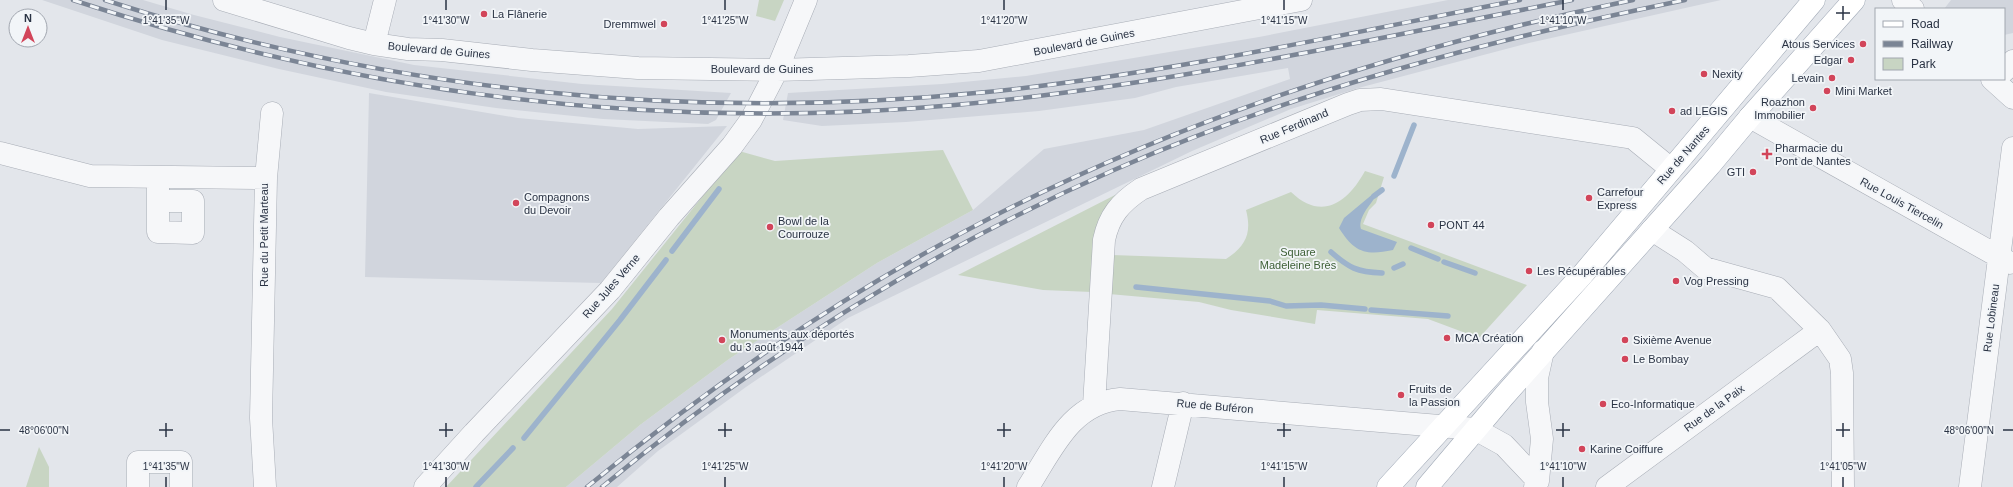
<svg xmlns="http://www.w3.org/2000/svg" width="2013" height="487" viewBox="0 0 2013 487" font-family="Helvetica,sans-serif">
<style>
.built{fill:#d1d5dd}
.green{fill:#c8d5c3}
.water{fill:#9db3cc}
.lines{fill:none;stroke-linecap:round;stroke-linejoin:round}
.stream{stroke:#9db3cc;stroke-width:5.5}
.minor-casing{stroke:#a8adb6;stroke-width:23}
.major-casing{stroke:#a1aab7;stroke-width:23}
.minor{stroke:#f6f7f9;stroke-width:22}
.major{stroke:#fff;stroke-width:22}
.rail-casing{stroke:#7b8595;stroke-width:4.5}
.rail{stroke:#f2f5f8;stroke-width:3;stroke-dasharray:9;stroke-linecap:butt}
.ticks{fill:none;stroke:#2a3344;stroke-width:1.5}
.poi-dot{fill:#d2455a;stroke:#f2f5f8;stroke-width:1.5}
.labels{text-anchor:middle;stroke-width:3.5;stroke-linejoin:round;paint-order:stroke}
.poi-label{font-size:11px;fill:#2a3344;stroke:#f2f5f8;text-anchor:start}
.street-label{font-size:11px;fill:#2a3344;stroke:#f2f5f8}
.park-label{font-size:11px;fill:#3e6037;stroke:#f2f5f8}
.ticks-label{font-size:10px;text-anchor:middle;fill:#2a3344;stroke:#f2f5f8;stroke-width:3.5;stroke-linejoin:round;paint-order:stroke}
</style>
<rect width="100%" height="100%" fill="#e3e6eb"/>
<path class="built" d="M42,0H143L194,15L280,37L414,65L582,84L731,93L716,120L708,124L603,119L496,108L386,92L279,69L162,40Z
M1448,0H1721L1529,43L1362,87L1291,109L1192,151L848,318L746,387L658,451L617,487H566L640,425L729,359L877,263L973,210L1044,149L1144,130L1290,79L1288,68L1176,87L1135,98L1039,111L906,122L822,126L783,120L788,93L942,84L1026,76L1259,37Z
M1951,0H2013V33L2004,35V9H1944Z
M369,93L518,118L638,129L727,126L601,283L365,277Z"/>
<path class="green" d="M759,0H784L775,21L756,16Z
M943,150L973,210L877,263L729,359L640,425L566,487H446L612,309L739,151L775,161Z
M1365,171L1384,177L1376,203L1369,210L1363,224L1527,285L1479,338L1428,319L1317,310L1315,324L1231,310L1199,302L1109,294L1112,255L1226,259C1246,246 1252,233 1246,210L1291,192C1322,222 1348,202 1365,171Z
M1119,193L1092,292L1043,290L958,275Z
M39,447L49,467V487H26Z"/>
<path class="water" d="M1374,193V199C1368,207 1358,219 1361,229L1397,242L1393,250C1365,256 1354,252 1339,228L1344,218Z"/>
<g class="lines">
<path class="stream" d="M1394,176L1414,125
M1374,196L1382,190
M1411,248L1438,259
M672,251L719,189
M1331,252C1349,268 1357,272 1382,273
M1444,262L1475,273
M1394,268L1403,264
M1136,287L1270,301L1286,306L1321,305L1365,309
M1371,310L1448,316
M524,438L620,320L666,260
M476,487L513,448"/>
<defs>
<path id="minor" d="M224,0L349,38L374,44L408,49L442,50L532,60L638,68L777,70L909,66L979,61L1301,0
M1903,0L1913,9
M374,44L385,0
M2004,71L2013,61
M1992,79L2013,98
M1750,117L2010,263
M0,153L90,176L266,178L261,418L265,487
M158,177V232L193,233V201H158
M266,178L272,113
M1652,230L1685,251L1705,268L1777,288L1820,330L1840,359L1842,373L1843,487
M1094,405L1104,240C1109,216 1120,203 1141,189L1348,104L1360,100L1381,99L1633,138L1671,169
M138,487V462H181V487
M425,487L474,433L610,290L669,217L732,146L751,120L777,70L806,0
M1028,487C1052,450 1071,403 1120,399L1475,429L1504,445L1538,481
M1163,487L1183,403
M1535,487L1538,481L1542,439L1537,402V378L1543,351
M1607,487L1820,330
M1970,487L2013,148"/>
<path id="major" d="M1388,487L1583,274L1814,0
M1427,487L1504,396L1710,165L1750,117L1854,0"/>
</defs>
<use href="#minor" class="minor-casing"/>
<use href="#major" class="major-casing"/>
<use href="#minor" class="minor"/>
<use href="#major" class="major"/>
<defs>
<path id="rail" d="M73,0C358,94 655,132 955,105C1163,86 1368,40 1572,0
M105,0C389,92 690,122 987,92C1167,74 1344,34 1520,0
M587,487C713,383 849,290 996,215C1196,113 1413,45 1633,0
M602,487C757,359 929,251 1114,170C1297,90 1490,40 1685,0"/>
</defs>
<use href="#rail" class="rail-casing"/>
<use href="#rail" class="rail"/>
</g>
<path class="ticks" d="M166,0V10M446,0V10M725,0V10M1004,0V10M1284,0V10M1563,0V10M1843,6V20M1836,13H1850M166,423V437M446,423V437M725,423V437M1004,423V437M1284,423V437M1563,423V437M1843,423V437M0,430H10M159,430H173M439,430H453M718,430H732M997,430H1011M1277,430H1291M1556,430H1570M1836,430H1850M2003,430H2013M166,477V487M446,477V487M725,477V487M1004,477V487M1284,477V487M1563,477V487M1843,477V487"/>
<g class="poi-dot">
<circle cx="484" cy="14" r="4"/>
<circle cx="664" cy="24" r="4"/>
<circle cx="1863" cy="44" r="4"/>
<circle cx="1851" cy="60" r="4"/>
<circle cx="1704" cy="74" r="4"/>
<circle cx="1832" cy="78" r="4"/>
<circle cx="1827" cy="91" r="4"/>
<circle cx="1813" cy="108" r="4"/>
<circle cx="1672" cy="111" r="4"/>
<path d="M1765 148h4v4h4v4h-4v4h-4v-4h-4v-4h4z"/>
<circle cx="1753" cy="172" r="4"/>
<circle cx="1589" cy="198" r="4"/>
<circle cx="516" cy="203" r="4"/>
<circle cx="1431" cy="225" r="4"/>
<circle cx="770" cy="227" r="4"/>
<circle cx="1529" cy="271" r="4"/>
<circle cx="1676" cy="281" r="4"/>
<circle cx="1447" cy="338" r="4"/>
<circle cx="722" cy="340" r="4"/>
<circle cx="1625" cy="340" r="4"/>
<circle cx="1625" cy="359" r="4"/>
<circle cx="1401" cy="395" r="4"/>
<circle cx="1603" cy="404" r="4"/>
<circle cx="1582" cy="449" r="4"/>
</g>
<g class="labels">
<g class="poi-label">
<text x="492" y="18">La Flânerie</text>
<text x="656" y="28" text-anchor="end">Dremmwel</text>
<text x="1855" y="48" text-anchor="end">Atous Services</text>
<text x="1843" y="64" text-anchor="end">Edgar</text>
<text x="1712" y="78">Nexity</text>
<text x="1824" y="82" text-anchor="end">Levain</text>
<text x="1835" y="95">Mini Market</text>
<text x="1805" y="106" text-anchor="end">Roazhon<tspan x="1805" dy="13">Immobilier</tspan></text>
<text x="1680" y="115">ad LEGIS</text>
<text x="1775" y="152">Pharmacie du<tspan x="1775" dy="13">Pont de Nantes</tspan></text>
<text x="1745" y="176" text-anchor="end">GTI</text>
<text x="1597" y="196">Carrefour<tspan x="1597" dy="13">Express</tspan></text>
<text x="524" y="201">Compagnons<tspan x="524" dy="13">du Devoir</tspan></text>
<text x="778" y="225">Bowl de la<tspan x="778" dy="13">Courrouze</tspan></text>
<text x="1439" y="229">PONT 44</text>
<text x="1537" y="275">Les Récupérables</text>
<text x="1684" y="285">Vog Pressing</text>
<text x="730" y="338">Monuments aux déportés<tspan x="730" dy="13">du 3 août 1944</tspan></text>
<text x="1455" y="342">MCA Création</text>
<text x="1633" y="344">Sixième Avenue</text>
<text x="1633" y="363">Le Bombay</text>
<text x="1409" y="393">Fruits de<tspan x="1409" dy="13">la Passion</tspan></text>
<text x="1611" y="408">Eco-Informatique</text>
<text x="1590" y="453">Karine Coiffure</text>
</g>
<g class="street-label">
<text transform="translate(1084 42) rotate(-11)" y="4">Boulevard de Guines</text>
<text transform="translate(439 50) rotate(5)" y="4">Boulevard de Guines</text>
<text x="762" y="73">Boulevard de Guines</text>
<text transform="translate(1294 126) rotate(-23)" y="4">Rue Ferdinand</text>
<text transform="translate(1683 155) rotate(-49)" y="4">Rue de Nantes</text>
<text transform="translate(1902 203) rotate(29)" y="4">Rue Louis Tiercelin</text>
<text transform="translate(264 235) rotate(-90)" y="4">Rue du Petit Marteau</text>
<text transform="translate(611 286) rotate(-49)" y="4">Rue Jules Verne</text>
<text transform="translate(1991 318) rotate(-83)" y="4">Rue Lobineau</text>
<text transform="translate(1215 406) rotate(5)" y="4">Rue de Buféron</text>
<text transform="translate(1714 408) rotate(-36)" y="4">Rue de la Paix</text>
</g>
<g class="park-label">
<text x="1298" y="256">Square<tspan x="1298" dy="13">Madeleine Brès</tspan></text>
</g>
</g>
<g class="ticks-label">
<text x="166" y="24">1°41'35"W</text>
<text x="446" y="24">1°41'30"W</text>
<text x="725" y="24">1°41'25"W</text>
<text x="1004" y="24">1°41'20"W</text>
<text x="1284" y="24">1°41'15"W</text>
<text x="1563" y="24">1°41'10"W</text>
<text x="44" y="434">48°06'00"N</text>
<text x="1969" y="434">48°06'00"N</text>
<text x="166" y="470">1°41'35"W</text>
<text x="446" y="470">1°41'30"W</text>
<text x="725" y="470">1°41'25"W</text>
<text x="1004" y="470">1°41'20"W</text>
<text x="1284" y="470">1°41'15"W</text>
<text x="1563" y="470">1°41'10"W</text>
<text x="1843" y="470">1°41'05"W</text>
</g>
<rect x="1875" y="8" width="130" height="72" fill="#f2f5f8" stroke="#a2a7b0"/>
<rect x="1883" y="21" width="20" height="6" fill="#ffffff" stroke="#a2a7b0"/>
<text x="1911" y="28" font-size="12" fill="#2a3344">Road</text>
<rect x="1883" y="41" width="20" height="6" fill="#7b8595" stroke="#a2a7b0"/>
<text x="1911" y="48" font-size="12" fill="#2a3344">Railway</text>
<rect x="1883" y="58" width="20" height="12" fill="#c8d5c3" stroke="#a2a7b0"/>
<text x="1911" y="68" font-size="12" fill="#2a3344">Park</text>
<g transform="translate(28 28)"><circle r="19" fill="#f2f5f8" stroke="#a2a7b0"/>
<path d="M0-3L7 15L0 10L-7 15Z" fill="#d2455a"/>
<text y="-6" font-size="11" font-weight="bold" text-anchor="middle" fill="#2a3344">N</text>
</g>
</svg>
